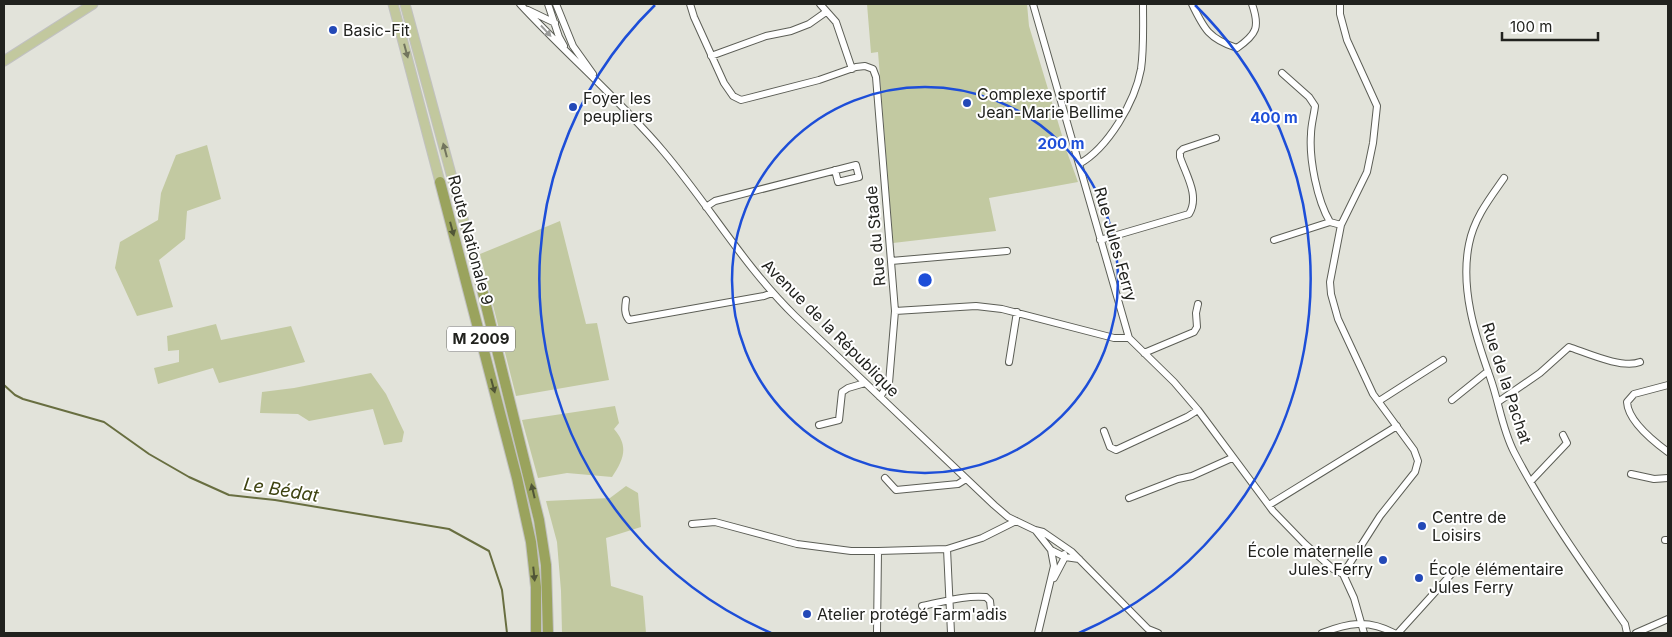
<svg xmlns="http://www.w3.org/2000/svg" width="1672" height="637" viewBox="0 0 1672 637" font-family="Inter,sans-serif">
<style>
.green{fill:#c2c9a1}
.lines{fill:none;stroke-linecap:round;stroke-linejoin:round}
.stream{stroke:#686e40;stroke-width:2}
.minor-casing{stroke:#5c5e56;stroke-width:8}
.major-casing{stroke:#c1c1c0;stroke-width:11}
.highway-casing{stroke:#c1c1c0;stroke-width:12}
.minor{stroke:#fff;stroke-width:6}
.major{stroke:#c2c89e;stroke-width:9}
.highway{stroke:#9aa35d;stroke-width:10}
.oneway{fill:#9b9c9a}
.oneway2{fill:#72755e}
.oneway3{fill:#515637}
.ring{fill:none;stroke:#1d4ed8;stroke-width:2.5}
.poi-dot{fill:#2349b7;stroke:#fff;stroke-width:2}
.labels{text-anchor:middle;stroke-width:4;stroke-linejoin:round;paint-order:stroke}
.shield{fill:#fff;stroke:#646462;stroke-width:1}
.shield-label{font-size:15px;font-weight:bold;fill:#21221e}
.poi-label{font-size:16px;fill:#21221e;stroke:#fff;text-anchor:start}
.street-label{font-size:16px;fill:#21221e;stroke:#fff}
.water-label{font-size:18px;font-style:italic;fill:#3e4311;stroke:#fff}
.centre{fill:#1d4ed8;stroke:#fff;stroke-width:2.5}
.ring-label{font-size:15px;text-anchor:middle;font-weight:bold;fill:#1d4ed8;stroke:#fff;stroke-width:4;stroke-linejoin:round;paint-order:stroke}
</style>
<rect width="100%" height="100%" fill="#e2e3da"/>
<path class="green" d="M867,4H1027L1029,26L1067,152L1078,182L989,198L996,231L893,243L878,52L871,53Z
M207,145L221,199L187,211L185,239L159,260L173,307L137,316L115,268L120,242L158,220L161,193L176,155Z
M560,221L586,324L597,323L609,380L516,396L480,254Z
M216,324L221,340L291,326L305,362L219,383L213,368L158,384L154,368L179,362V350L168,351L167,336Z
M371,373L386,394L404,432L402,442L384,445L373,409L309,421L298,414L260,413L262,392L294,388Z
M615,406L619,423L614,429C629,446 624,459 612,477L567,473L538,478L522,420Z
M626,486L638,493L641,527L606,538L611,586L643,596L646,633H562L561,591L557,542L546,501L610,498Z"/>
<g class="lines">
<path class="stream" d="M4,385L15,395L23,399L104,422L149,454L189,477L229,495L275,500L449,529L489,551L502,590L507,633"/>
<defs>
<path id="minor" d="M520,4C566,54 619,99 663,151C709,205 743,265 795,316L994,505L1008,517L1035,530L1043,532L1072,552L1148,629L1158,633
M548,4L559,37L564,46
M556,4L573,46L593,74
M690,4L694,17L724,83L733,96L741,100L819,80L856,67L865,66L873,69L876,77L895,311L889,383L880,397
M820,4L836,22L852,69
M1033,4L1129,338L1174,382L1198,410L1273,511L1305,544L1333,569L1343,574L1354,598L1364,633
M1192,4C1204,29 1209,39 1237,48C1257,34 1260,27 1252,4
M1340,4V14L1347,40L1377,106L1373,143L1367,172L1341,225L1330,282L1331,294L1338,319L1373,394L1414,450L1418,461L1415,472L1380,516L1343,574
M528,10L555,23
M711,56L766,36L791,31L809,24L826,12
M1282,73L1309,97L1315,106C1314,115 1311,125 1311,134C1309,159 1317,200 1330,222L1341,225
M1079,164C1108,148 1135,102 1141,69C1144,48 1143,25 1143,4
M1504,178C1490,198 1474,218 1469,244C1460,288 1475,335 1490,377C1499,402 1502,429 1514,452C1545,512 1586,569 1625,624L1627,633
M706,207L715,201L856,165L859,177L838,182L835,170
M1100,240L1189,214C1200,196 1186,175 1180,157V152L1183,149L1216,138
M1274,240L1330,222
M891,261L1007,251
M626,300C625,307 624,314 629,320L764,296L772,293
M895,311L976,306L1002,309L1114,338H1129
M1144,353L1194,332L1197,327L1196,313L1198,304
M1009,362L1017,312
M1668,385L1634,394L1627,402C1628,421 1653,441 1668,452
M1452,400L1488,371
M1379,401L1443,360
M1498,402L1540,373L1569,347C1587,353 1622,369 1640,362
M819,425L839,420L842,392L848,388L865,383
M1104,431L1110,447L1116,450L1187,417L1198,410
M1631,474L1654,479L1668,478
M885,478L896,490L958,484L966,479
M1531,481L1567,443L1563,435
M1129,498L1178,479L1192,476L1232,458
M1269,505L1397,426
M692,524L715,522L797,544L851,551H878L947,549L982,538L1016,521
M1036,531L1051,550L1065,557L1079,559
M1665,540H1668
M947,549L951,633
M1054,578L1065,557L1064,554
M922,606C943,602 965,595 986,597L990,601L991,610
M877,633L878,551
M1038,633L1054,566L1051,550
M1322,633C1348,623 1368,619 1394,633
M1398,633L1455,570L1462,573
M1636,633L1668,619"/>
<path id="major" d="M393,4L440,182
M405,4L480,281
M4,61L93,4"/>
<path id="highway" d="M440,182L517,478L531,542L536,587V633
M480,281L539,520L546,565L548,633"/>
</defs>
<use href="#minor" class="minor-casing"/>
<use href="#major" class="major-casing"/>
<use href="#highway" class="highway-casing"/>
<use href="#minor" class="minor"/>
<use href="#major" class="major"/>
<use href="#highway" class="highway"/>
</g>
<defs><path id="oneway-solid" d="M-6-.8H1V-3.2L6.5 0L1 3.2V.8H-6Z" transform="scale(1.25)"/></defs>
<use class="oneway" href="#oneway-solid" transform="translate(546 31) rotate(47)"/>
<g class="oneway2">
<use href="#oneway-solid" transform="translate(406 51) rotate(75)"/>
<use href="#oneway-solid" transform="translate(445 150) rotate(-105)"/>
</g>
<g class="oneway3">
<use href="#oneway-solid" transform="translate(452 229) rotate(75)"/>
<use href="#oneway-solid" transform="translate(493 386) rotate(75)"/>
<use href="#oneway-solid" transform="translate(533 491) rotate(-103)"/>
<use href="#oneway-solid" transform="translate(534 574) rotate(84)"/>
</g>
<g class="ring">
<circle cx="925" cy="280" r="193"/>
<path d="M771 633A385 385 0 0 1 655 5M1195 5A385 385 0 0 1 1079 633"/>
</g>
<g class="poi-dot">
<circle cx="333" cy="30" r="5"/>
<circle cx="967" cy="103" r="5"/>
<circle cx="573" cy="107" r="5"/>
<circle cx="1422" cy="526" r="5"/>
<circle cx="1383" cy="560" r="5"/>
<circle cx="1419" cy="578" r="5"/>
<circle cx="807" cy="614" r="5"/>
</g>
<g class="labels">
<rect class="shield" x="447" y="326.5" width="68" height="25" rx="4"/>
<g class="shield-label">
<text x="481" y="344">M 2009</text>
</g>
<g class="poi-label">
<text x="343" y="36">Basic-Fit</text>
<text x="977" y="100">Complexe sportif<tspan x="977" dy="18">Jean-Marie Bellime</tspan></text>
<text x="583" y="104">Foyer les<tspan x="583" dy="18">peupliers</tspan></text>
<text x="1432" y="523">Centre de<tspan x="1432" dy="18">Loisirs</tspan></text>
<text x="1373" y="557" text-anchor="end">École maternelle<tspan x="1373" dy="18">Jules Ferry</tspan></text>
<text x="1429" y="575">École élémentaire<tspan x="1429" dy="18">Jules Ferry</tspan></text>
<text x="817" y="620">Atelier protégé Farm'adis</text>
</g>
<g class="street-label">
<text transform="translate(875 236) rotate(-95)" y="6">Rue du Stade</text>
<text transform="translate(471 240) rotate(75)" y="6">Route Nationale 9</text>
<text transform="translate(1116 244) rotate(74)" y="6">Rue Jules Ferry</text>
<text transform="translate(831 328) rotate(45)" y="6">Avenue de la République</text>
<text transform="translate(1507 383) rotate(72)" y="6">Rue de la Pachat</text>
</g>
<g class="water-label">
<text transform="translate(281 490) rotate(9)" y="6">Le Bédat</text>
</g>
</g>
<circle cx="925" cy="280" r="8" class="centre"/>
<g class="ring-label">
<text x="1274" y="123">400 m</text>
<text x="1061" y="149">200 m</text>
</g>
<rect width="1672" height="637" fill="none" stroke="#21221e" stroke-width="10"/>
<path d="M1502 32v8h96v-8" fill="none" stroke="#21221e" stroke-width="2.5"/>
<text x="1510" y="32" font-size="15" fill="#21221e" stroke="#ffffff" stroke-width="4" paint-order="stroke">100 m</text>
</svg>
